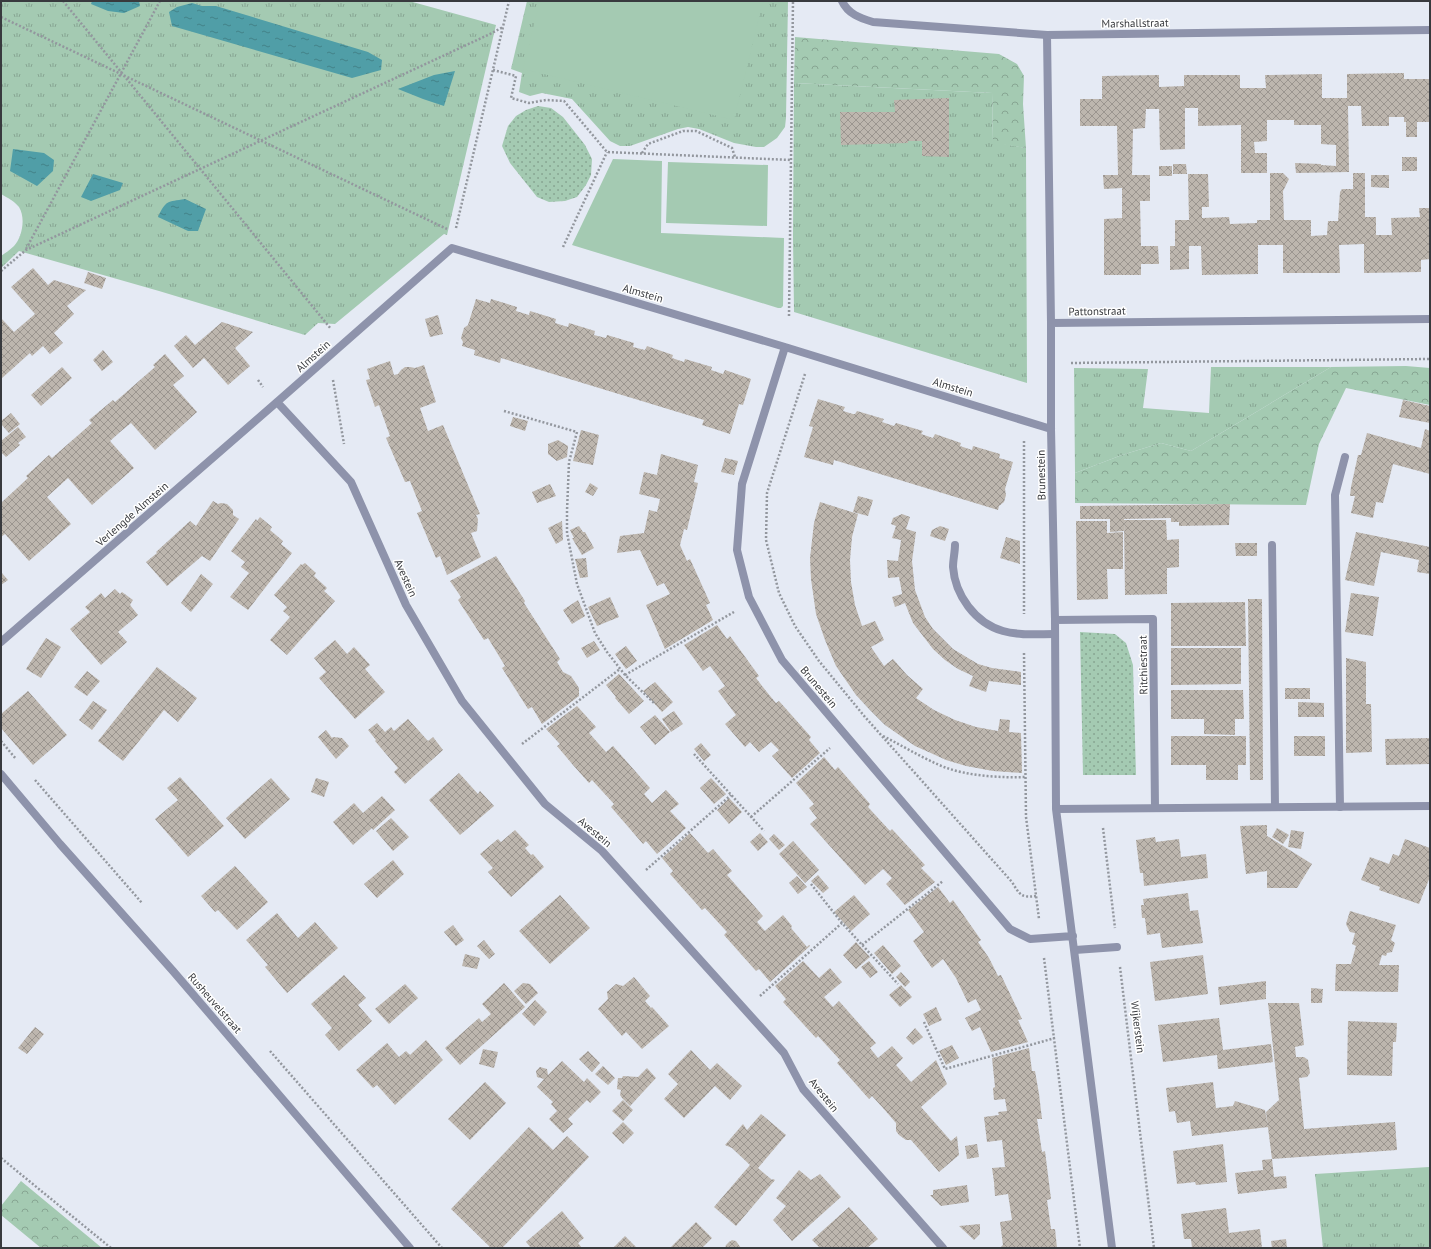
<svg xmlns="http://www.w3.org/2000/svg" width="1431" height="1249" viewBox="0 0 1431 1249" font-family="'PT Sans',sans-serif">
<style>
.grass{fill:url(#grass-tufts)}
.forest{fill:url(#forest-crowns)}
.park{fill:url(#park-dots)}
.garden{fill:#a4cab2}
.water{fill:url(#water-ripples)}
.building{fill:url(#building-cross-hatch)}
.lines{fill:none;stroke-linecap:round;stroke-linejoin:round}
.path{stroke:#93979e;stroke-width:2.5;stroke-dasharray:2 2;stroke-linecap:butt}
.service{stroke:#8e93ab;stroke-width:8}
.minor{stroke:#8e93ab;stroke-width:8}
.labels{text-anchor:middle;stroke-width:3;stroke-linejoin:round;paint-order:stroke}
.street-label{font-size:11px;fill:#383a3e;stroke:#fff}
</style>
<defs>
<pattern id="grass-tufts" width="24" height="20" patternUnits="userSpaceOnUse"><rect width="24" height="20" fill="#a4cab2"/><path d="M3 7l-1-3M5 7V3M7 7l1-3M15 17l-1-3M17 17v-4M19 17l1-3" fill="none" stroke="#87a592"/></pattern>
<pattern id="forest-crowns" width="20" height="18" patternUnits="userSpaceOnUse"><rect width="20" height="18" fill="#a4cab2"/><path d="M2 6a3 3 0 1 1 6 0M12 15a3 3 0 1 1 6 0" fill="none" stroke="#87a592"/></pattern>
<pattern id="park-dots" width="8" height="8" patternUnits="userSpaceOnUse"><rect width="8" height="8" fill="#a4cab2"/><path d="M2 2h.1M6 6h.1" fill="none" stroke="#87a592" stroke-width="1.8" stroke-linecap="round"/></pattern>
<pattern id="water-ripples" width="26" height="14" patternUnits="userSpaceOnUse"><rect width="26" height="14" fill="#509ea7"/><path d="M2 4q2-2 4 0t4 0M15 11q2-2 4 0t4 0" fill="none" stroke="#438289"/></pattern>
<pattern id="building-cross-hatch" width="8" height="8" patternUnits="userSpaceOnUse"><rect width="8" height="8" fill="#bdb6ae"/><path d="M0 0l8 8M0 8l8-8" fill="none" stroke="#9b958f"/></pattern>
</defs>
<rect width="100%" height="100%" fill="#e5eaf4"/>
<path class="grass" d="M1,1H409L496,25L447,235L444,234L335,324L318,323L305,335L159,291L19,251L1,268V256C5,253 10,250 14,246C22,238 26,218 19,207C14,201 8,198 1,194Z
M527,1H788L786,118L785,127L777,138L764,147H756L734,143L699,129L688,127L678,129L630,146H620L610,141L572,99L542,93L530,96L519,92L522,73L511,69Z
M794,83L992,93L993,142L1026,148L1027,383L794,312L793,236Z
M1211,367H1331L1191,451L1161,443L1122,455L1075,473L1074,368L1148,369L1143,408L1209,413Z
M1429,1167L1430,1179V1248H1323L1315,1174Z"/>
<path class="forest" d="M795,37L999,54L1017,64L1024,76L1023,104L1026,148L993,143L992,93L794,83Z
M1406,366L1430,368V405L1346,388L1319,444L1306,505L1075,503V473L1122,455L1161,443L1191,451L1331,367Z
M21,1181L102,1248H41L1,1215V1206Z"/>
<path class="park" d="M538,106L551,108L563,117L585,145L592,159L591,175L586,185L577,197L565,201L549,202L537,197L510,163L502,146L508,126L516,116L526,110Z
M1080,632L1115,634L1126,643L1133,665L1136,775H1083Z"/>
<path class="garden" d="M540,1H763L734,120L523,69Z
M613,159L662,161L661,233L784,238L783,306L781,308H778L572,245Z
M668,162L768,165L767,226L666,223Z"/>
<path class="water" d="M92,1H139L140,6L124,13L108,11L91,4Z
M192,3L202,6H216L368,52L382,60L381,70L352,78L172,26L169,12L177,7Z
M455,71L444,106L423,99L398,89L434,75Z
M13,149L44,153L54,160L53,171L37,186L10,171Z
M93,174L123,183L120,190L91,201L81,197Z
M185,199L206,209L198,231H188L158,217C166,200 167,202 185,199Z"/>
<path class="building" d="M1404,73V79H1429L1430,122H1417V137H1406V122H1404V117H1389V126H1362L1361,106H1348L1349,172L1296,173L1295,163L1321,164V165L1336,166V145L1321,144V125H1294V120H1267V141L1254,142L1255,153H1267V173H1241V125L1198,126V108H1185V149L1160,150L1159,109H1146L1145,128L1133,129L1132,175H1150V201H1140L1141,246H1158L1159,264H1141V275H1104V219L1122,218V188L1104,189L1103,175H1118L1117,126H1080V99H1102V76L1159,75V87L1184,86V75H1240V88H1266L1265,75L1322,74V98H1347V74Z
M949,98V157L922,156V141H908V143L841,145L840,112H895L894,100Z
M1402,157H1417V171H1402Z
M1173,164H1186L1187,174H1173Z
M1159,166H1172V176H1159Z
M1270,173H1283L1289,179L1283,191L1284,220H1311V236L1327,235L1328,221H1338L1340,192L1342,189H1353V173H1365V217H1376V235H1392L1391,218L1420,217L1419,208H1430V259L1421,260V272L1364,273V244L1339,245L1340,273H1283V245H1258V274L1202,275L1201,246H1189V269L1170,270V246H1175V220H1189L1188,174H1208L1209,207H1202V218L1229,217L1230,224L1257,223V220H1270Z
M1371,175H1389V188L1371,187Z
M33,268L48,285L54,280L86,290L67,306L74,314L54,333L63,343L50,354L43,346L32,356L30,353L1,379V318L14,332L35,314L11,287Z
M88,272L106,278L102,289L84,283Z
M476,299L490,303L491,299L517,307L516,311L529,315L530,311L556,319L555,323L568,327L569,323L595,331L594,335L606,338L607,335L634,343L633,347L645,350L647,346L673,355L672,358L684,362L685,359L712,367L711,370L723,374L725,370L751,379L743,405L739,404L730,434L702,425L704,420L501,358L500,363L474,355L475,350L462,346L463,342L461,338L464,328L468,325Z
M438,315L443,334L430,337L425,319Z
M222,322L253,332L235,348L250,366L228,385L204,358L193,368L174,346L186,335L195,345Z
M103,350L113,362L102,371L93,360Z
M165,354L184,376L173,385L197,412L155,450L131,423L120,432L110,441L134,468L92,505L68,478L47,497L71,524L29,561L5,534L1,537V503L28,478L26,476L49,455L52,458L92,423L89,420L113,400L115,402L155,367L153,365Z
M390,361L394,375L398,374L401,370L405,367H410L415,368L424,365L436,402L420,408L428,431L443,425L480,514L476,515L478,519L477,531L471,533L481,557L447,575L440,556L436,558L417,513L422,511L410,481L405,482L386,438L390,436L379,405L375,407L366,380L370,379L367,369Z
M62,367L72,378L41,406L31,395Z
M818,399L845,407L843,411L853,414H855L857,411L884,419L882,422L894,426L896,423L923,431L921,434L933,438L935,434L961,443L960,446L972,450L973,446L1000,454L999,458L1013,462L1005,489L1006,495L1004,502L999,506L998,510L834,460L833,465L804,457L813,427L809,426Z
M1403,400L1430,406V423L1399,417Z
M11,413L20,424L9,433L1,424V421Z
M513,417L528,421L525,431L510,426Z
M18,427L26,437L18,443L20,445L6,457L1,452V441Z
M1425,429L1430,431V474L1393,464L1383,503L1376,502L1373,518L1351,513L1355,496H1350L1351,487L1358,455H1361L1367,433L1421,448Z
M581,430L599,435L593,465L573,461Z
M558,440L568,446L567,457L557,461L548,454V444Z
M661,454L698,465L694,482L698,483L687,530L684,529L680,545L687,561L690,559L710,603L706,605L713,620L665,649L646,605L670,594L664,583L657,586L640,550L617,553L620,536L644,533L649,510L657,512L660,499L639,494L644,472L657,475Z
M725,458L738,461L734,475L721,472Z
M590,483L598,488L593,496L585,492Z
M550,484L556,496L537,503L532,492Z
M858,496L873,500L868,516L853,512Z
M213,501L218,504L221,503L227,504L233,510V515L239,519L210,561L202,556L167,586L146,562L157,553L156,552L190,521L196,526Z
M820,502L858,514L852,537L850,560L851,582L855,605L862,626L875,621L884,640L871,647L884,666L893,659L907,675L923,689L916,698L934,710L955,720L976,727L998,731L1000,719L1010,720L1009,732L1021,733L1022,773L993,771L966,766L946,760L933,754L915,746L885,725L870,710L856,695L836,666L825,640L816,614L811,579L810,558L814,523Z
M1230,504L1229,525L1179,526V522H1171V518L1124,519V531L1110,532V519H1080V506Z
M902,514L910,517L906,529L916,532L912,561L915,590L925,617L933,629L953,649L978,664L992,668L1021,672V685L989,681L986,692L969,686L973,676L958,669L945,660L933,649L913,623L905,603L895,607L892,597L902,594V593L899,577L888,578L887,560L898,561L901,540L892,538L896,526L891,524L893,518Z
M260,517L272,527L270,530L283,541L281,544L292,553L248,610L230,597L249,573L241,567L245,562L231,551L256,519L257,521Z
M1124,520H1166L1167,540L1179,539V567L1167,568V594L1125,595Z
M562,521L563,540L556,544L548,528Z
M1076,521H1107V533L1123,532V569H1107L1108,599L1077,600Z
M579,526L583,532H585L594,548L582,555L572,538H574L570,530Z
M940,526L949,529L945,541L930,536L932,530Z
M1356,532L1430,547V574L1417,572L1419,560L1381,552L1374,586L1345,580Z
M1006,537L1020,541V564L1000,558Z
M1235,543H1257V556H1236Z
M496,556L525,601L524,603L560,659L557,662L563,672L571,676L579,688V696L542,724L532,707L528,709L502,668L505,666L488,638L484,640L458,600L461,597L450,581Z
M586,558L588,577L580,578L575,559Z
M305,563L316,573L314,576L327,588L324,591L335,601L287,655L270,640L290,617L283,611L287,607L274,595L301,564L302,565Z
M1,572L8,580L1,585Z
M201,574L213,584L191,612L181,603Z
M115,589L120,594L122,592L133,600L130,605L138,615L118,632L127,642L101,665L70,629L90,612L85,607L101,593L105,598Z
M1351,593L1379,597L1373,636L1345,632Z
M610,597L619,617L597,626L588,607Z
M1248,599H1262L1263,780H1250Z
M578,600L585,616L572,624L563,610Z
M1245,602L1246,646H1171V603Z
M717,625L727,639L730,636L759,676L756,678L766,691L776,703L779,701L811,737L809,740L820,753L792,778L772,756L779,750L771,742L759,752L750,742L745,747L725,724L736,715L718,691L725,686L710,666L703,671L684,645Z
M46,638L61,647L41,678L26,669Z
M335,640L347,654L354,647L370,665L365,669L385,692L355,719L319,678L326,672L314,658Z
M594,641L600,650L587,658L581,648Z
M626,646L637,661L626,669L615,654Z
M1171,648H1241V684L1171,685Z
M1346,658L1366,662V704H1371L1372,752L1346,753Z
M157,667L197,698L178,722L164,710L123,761L98,741Z
M87,671L100,681L87,696L74,687Z
M619,674L644,701L629,714L615,698L616,697L606,685Z
M655,682L673,702L662,712L643,691Z
M1285,688H1310V699H1285Z
M1171,690H1243L1244,719H1235V735L1204,734V719H1171Z
M28,691L67,735L33,765L1,728V714Z
M93,701L107,710L92,730L79,720Z
M1298,702L1324,703V717H1298Z
M577,706L596,727L589,733L606,752L613,746L650,788L644,794L652,803L666,790L679,804L670,811L686,828L657,854L646,841L643,844L611,807L614,804L592,780L589,783L573,765L557,746L560,744L546,729Z
M674,711L683,724L671,732L662,719Z
M655,715L670,732L655,745L640,727Z
M408,719L428,741L433,737L443,750L405,784L394,772L398,768L375,741L376,740L368,730L377,723L385,732L391,727L394,731Z
M326,730L332,738L333,737L342,738L349,746L336,759L318,737Z
M1171,736H1246V765H1238V780H1206V765H1171Z
M1294,736H1325V756H1294Z
M1430,738V764L1386,765L1385,739Z
M701,743L711,755L704,761L694,749Z
M824,757L835,770L838,767L870,804L868,807L890,831L892,829L925,865L921,868L935,882L905,905L886,884L892,878L883,869L865,885L810,824L817,818L809,808L814,804L796,783Z
M459,773L478,794L480,791L494,806L460,835L429,800Z
M180,777L224,826L188,857L155,819L178,800L167,788Z
M271,778L290,799L245,839L226,818Z
M316,778L329,782L324,797L311,792Z
M711,778L726,794L714,804L700,788Z
M382,796L395,810L373,830L372,828L353,845L333,822L354,803L363,813Z
M729,798L742,812L729,824L717,810Z
M391,818L409,837L393,851L376,831Z
M1267,825V836L1312,864L1297,888H1267V871L1246,874L1240,826Z
M1277,828L1289,835L1283,844L1272,837Z
M515,830L529,845L525,848L531,855L533,854L544,867L511,897L488,872L493,868L480,854L498,839L501,842Z
M1291,830L1304,832L1301,849L1288,847Z
M690,833L708,853L713,849L732,871L727,875L763,916L757,922L765,931L783,915L792,926L791,928L807,947L809,945L810,946L770,982L759,969L756,971L724,935L727,932L705,908L702,910L670,874L673,871L662,858Z
M760,833L768,842L758,851L750,842Z
M774,834L785,845L779,850L769,839Z
M1155,837L1156,842L1179,839L1181,857L1206,854L1208,878L1144,886L1143,873H1140L1136,840Z
M1405,839L1430,848V877L1419,904L1379,890L1380,887L1361,880L1370,857L1389,864L1393,854L1399,856Z
M793,841L819,870L805,883L779,854Z
M393,860L404,874L377,898L364,884Z
M235,866L268,902L237,930L218,910L215,912L201,896Z
M818,875L829,888L823,893L811,881Z
M797,876L807,887L798,894L789,883Z
M938,887L950,903L953,900L981,940L978,942L989,958L998,976L1001,975L1022,1019L1018,1020L1028,1042L991,1052L980,1027L972,1031L965,1018L981,1010L976,999L968,1003L956,978L943,959L932,968L913,941L924,932L908,910Z
M1188,893L1190,911L1198,910L1203,943L1162,948L1160,933L1147,935L1145,918H1142L1141,905H1144L1143,899Z
M560,895L590,928L550,964L519,931Z
M854,895L870,914L851,931L834,912Z
M1350,911L1396,925L1391,940L1395,943L1392,952L1387,953L1386,956L1382,955L1379,965H1399L1398,992L1335,991L1336,964H1351L1356,946L1352,944L1355,933L1350,932L1346,924Z
M277,913L298,938L315,922L338,948L287,993L265,967L268,965L246,940Z
M453,925L464,940L456,946L444,932Z
M484,940L495,954L489,959L477,946Z
M856,942L870,957L856,969L843,955Z
M883,945L901,966L892,974L874,953Z
M465,954L480,958L477,969L462,966Z
M1203,955L1208,994L1155,1001L1150,962Z
M803,961L819,978L830,968L842,982L824,997L833,1007L839,1001L876,1043L870,1048L878,1058L892,1046L903,1058L896,1065L911,1082L936,1060L947,1084L921,1107L951,1141L957,1136L959,1155L939,1172L911,1140H906L899,1135L896,1131V1123L883,1108L872,1096L869,1099L837,1063L840,1060L818,1036L816,1038L783,1002L786,999L775,986Z
M869,961L878,972L870,978L861,967Z
M901,972L910,982L905,987L896,977Z
M344,975L366,998L358,1005L372,1021L339,1051L325,1035L332,1028L311,1004Z
M634,977L650,996L645,1001L651,1008L652,1007L669,1026L642,1049L626,1032L622,1036L598,1009L608,999L607,992L616,984L623,986Z
M1266,981V999L1220,1005L1218,987Z
M504,983L525,1007L460,1065L445,1048L479,1018L482,1022L491,1014L482,1004Z
M523,983L530,984L538,993L526,1004L514,991Z
M405,984L418,998L389,1024L375,1009Z
M901,985L912,997L900,1007L889,995Z
M1311,988L1323,989L1322,1003H1311Z
M535,1000L547,1012L534,1026L522,1014Z
M1268,1003H1299L1304,1045L1295,1047L1296,1057H1304L1308,1060L1310,1073L1307,1077L1299,1078L1304,1129L1395,1122L1397,1150L1272,1159L1266,1112L1279,1100Z
M936,1007L942,1020L929,1026L923,1014Z
M1219,1018L1223,1050L1271,1044L1273,1062L1218,1069L1217,1055L1163,1062L1158,1025Z
M1348,1021L1397,1023L1396,1042H1393L1392,1076L1347,1075Z
M35,1027L44,1034L27,1054L18,1048Z
M915,1028L923,1037L913,1045L906,1038Z
M426,1040L443,1060L395,1105L377,1085L373,1088L356,1070L387,1043L399,1057L406,1051L410,1055Z
M952,1045L959,1058L946,1065L939,1051Z
M1029,1048L1032,1071H1035L1039,1094L1042,1119H1037L1042,1152L1045,1151L1051,1199L1047,1200L1051,1229H1055L1057,1248H1000L1003,1245L1000,1222L1012,1220L1008,1194L995,1196L994,1182L992,1168L1005,1167L1002,1140L987,1142L984,1117L999,1115L998,1112L1007,1111L1005,1099L994,1100L993,1088L995,1087L992,1058Z
M483,1049L498,1052L494,1068L479,1064Z
M691,1050L710,1070L717,1063L742,1086L730,1100L715,1086L684,1118L664,1099L678,1084L668,1074Z
M588,1051L600,1063L592,1072L579,1059Z
M562,1061L584,1082L587,1078L601,1092L590,1103L587,1100L568,1119L573,1124L563,1133L549,1119L557,1111L551,1104L553,1102L537,1087L544,1079L537,1077L536,1071L540,1067L547,1069L548,1075Z
M603,1066L615,1078L608,1085L595,1074Z
M647,1068L656,1078L630,1106L622,1098L620,1095L621,1090L617,1089L618,1078H622L623,1076L638,1077Z
M485,1082L506,1103L470,1140L448,1119Z
M1213,1082L1216,1108L1233,1106L1235,1101L1265,1110L1268,1127L1192,1136L1190,1121L1177,1123L1175,1111L1169,1112L1166,1088Z
M623,1100L633,1110L623,1121L612,1111Z
M761,1114L786,1135L758,1168L772,1180L773,1179L775,1180L736,1226L714,1207L750,1165L732,1148L725,1145L743,1124L747,1130Z
M623,1122L634,1133L623,1144L612,1133Z
M529,1127L553,1150L567,1136L589,1157L502,1248H491L451,1209Z
M977,1144L979,1157L967,1159L965,1146Z
M1223,1144L1227,1182L1196,1185L1195,1182L1177,1184L1173,1151Z
M1272,1159L1274,1177L1286,1176L1287,1188L1238,1194L1235,1173L1263,1170L1262,1160Z
M799,1170L811,1180L820,1174L841,1197L792,1241L773,1220L786,1206L776,1198Z
M967,1185L969,1202L941,1206L930,1195H933V1190Z
M849,1207L878,1239L867,1248H820L812,1240Z
M1226,1208L1229,1233L1260,1229L1262,1248H1192L1191,1239H1184L1181,1214Z
M562,1211L584,1238L578,1243L582,1248H531L526,1242Z
M696,1222L712,1238L702,1248H670Z
M980,1224V1234L974,1240L959,1226Z
M625,1236L637,1248H613Z
M1286,1239L1287,1248H1272L1271,1241Z
M732,1240L736,1241L741,1248H725L726,1245L729,1242Z"/>
<g class="lines">
<path class="path" d="M63,1L331,329
M1,17L447,229
M493,70L516,76L511,98L529,103L546,100L564,101L607,152L791,160
M642,153L648,144L683,131H696L732,148L735,157
M456,228L509,1
M563,247L607,152
M26,249L160,1
M1,271L26,250L490,34L503,27
M789,316L793,1
M1071,363L1430,359
M805,374L767,493L766,540L779,593L795,626L819,661L865,717L1012,882C1020,895 1021,898 1036,896
M258,380L263,387
M333,380L344,444
M504,411L577,432L569,462L567,511V533L577,584L595,633L607,652L625,675L654,703
M1024,441V614
M1024,653L1026,817L1039,919
M625,675L734,612
M883,736C903,746 922,758 944,767C968,776 1000,778 1026,777
M1,741L16,759
M522,744L620,669
M694,754L764,831
M35,780L142,903
M751,817L830,748
M1103,828L1115,928
M646,870L731,795
M811,884L842,923L898,984
M862,945L943,881
M1044,958L1080,1248
M1120,967L1154,1248
M760,996L842,923
M924,1022L945,1069L1055,1038
M270,1051L442,1248
M1,1158L111,1248"/>
<path class="service" d="M955,545C955,552 953,560 953,567C955,595 975,623 1003,631C1020,636 1038,634 1055,634
M1272,545L1275,807
M1340,807L1335,495L1345,457
M1075,950L1117,947"/>
<path class="minor" d="M842,1C848,14 860,18 873,22L1047,35L1430,30
M1047,35L1051,323L1430,319
M1051,323V429L1055,620L1056,809L1112,1248
M785,347L742,484L737,550L749,597L782,660L1010,929L1030,939L1073,936
M277,402L351,482L406,605L462,701L545,804L602,851L784,1053L803,1089L943,1248
M1055,620L1153,619L1155,808
M1,642L277,402L452,248L785,347L1051,429
M1,774L60,844L173,971L410,1248
M1056,809L1430,806"/>
</g>
<g class="labels">
<g class="street-label">
<text transform="translate(1135 23) rotate(-1)" y="4">Marshallstraat</text>
<text transform="translate(643 293) rotate(16)" y="4">Almstein</text>
<text transform="translate(1097 311) rotate(-1)" y="4">Pattonstraat</text>
<text transform="translate(313 356) rotate(-42)" y="4">Almstein</text>
<text transform="translate(953 387) rotate(17)" y="4">Almstein</text>
<text transform="translate(1041 475) rotate(-91)" y="4">Brunestein</text>
<text transform="translate(132 514) rotate(-41)" y="4">Verlengde Almstein</text>
<text transform="translate(406 578) rotate(66)" y="4">Avestein</text>
<text transform="translate(1143 665) rotate(-91)" y="4">Ritchiestraat</text>
<text transform="translate(819 687) rotate(50)" y="4">Brunestein</text>
<text transform="translate(595 832) rotate(40)" y="4">Avestein</text>
<text transform="translate(215 1003) rotate(49)" y="4">Rusheuvelstraat</text>
<text transform="translate(1138 1027) rotate(83)" y="4">Wijkerstein</text>
<text transform="translate(824 1095) rotate(51)" y="4">Avestein</text>
</g>
</g>
<rect width="1431" height="1249" fill="none" stroke="#383a3e" stroke-width="4"/>
</svg>
